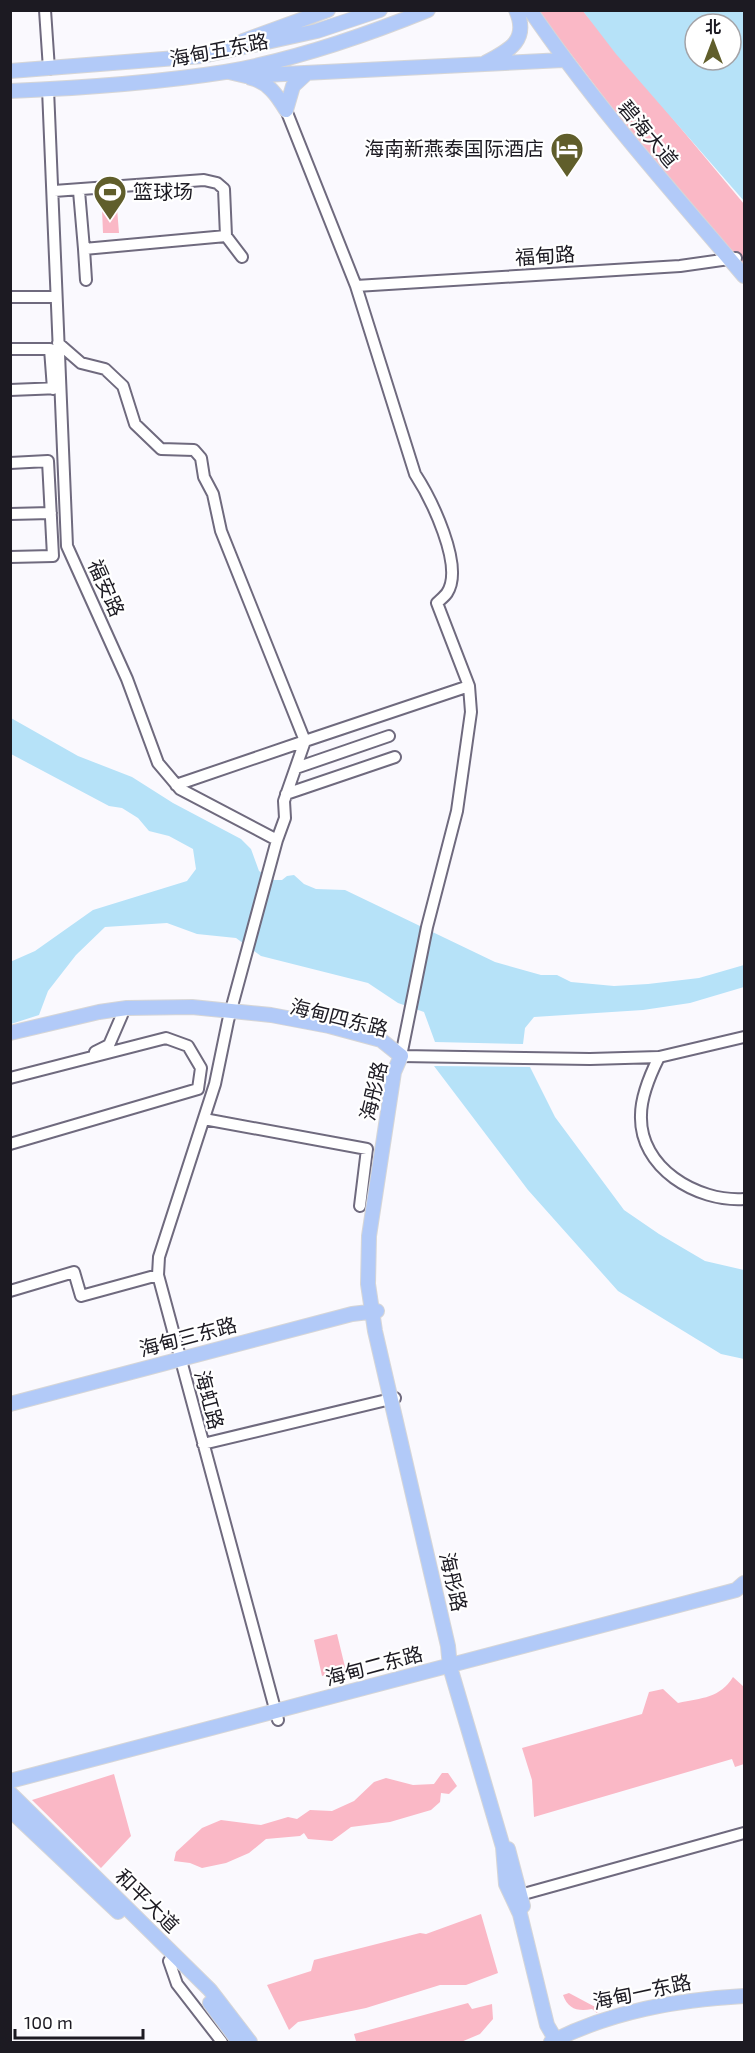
<svg xmlns="http://www.w3.org/2000/svg" width="755" height="2053" viewBox="0 0 755 2053" font-family="'Exo 2','Noto Sans SC',sans-serif">
<style>
.green{fill:#fab8c6}
.water{fill:#b6e2f8;fill-rule:evenodd}
.lines{fill:none;stroke-linecap:round;stroke-linejoin:round}
.minor-casing{stroke:#6f6a7e;stroke-width:14}
.major-casing{stroke:#d6d6d7;stroke-width:16}
.minor{stroke:#fff;stroke-width:10}
.major{stroke:#b2caf8;stroke-width:14}
.labels{text-anchor:middle;stroke-width:4.5;stroke-linejoin:round;paint-order:stroke}
.street-label{font-size:20px;fill:#1c1a22;stroke:#fff}
.poi-label{font-size:20px;fill:#1c1a22;stroke:#fff;text-anchor:end}
</style>
<rect width="100%" height="100%" fill="#faf9fe"/>
<path class="green" d="M538,11H583L744,204V269L632,134Z
M117,208L119,233H103L102,209Z
M337,1634L346,1671L322,1676L314,1640Z
M733,1677L744,1687V1764L735,1767L732,1759L534,1817L532,1780L522,1748L642,1714L649,1692L663,1689L678,1703C702,1698 720,1698 733,1677Z
M442,1773H448L457,1786L449,1794L441,1793L440,1802L431,1810L390,1822L351,1827L332,1841L308,1839L304,1833L300,1836L266,1839L249,1853L226,1863L202,1868L190,1863L174,1861L176,1852L202,1828L221,1820L261,1825L288,1817L297,1819L310,1810L332,1811L354,1801L374,1782L386,1778L413,1785L434,1784Z
M114,1774L131,1836L101,1868L32,1800Z
M481,1914L498,1973L466,1985H440L366,2008L298,2022L289,2030L267,1985L311,1971L314,1960L420,1933L426,1934Z
M569,1993L599,2009L597,2013L592,2009C578,2012 568,2009 563,1995Z
M468,2003L472,2009L492,2004L493,2019L480,2034L461,2042H352L356,2041L354,2034Z"/>
<path class="water" d="M583,11H744V201L616,54ZM695,24H731V60H695Z
M11,718L78,756L132,777L173,803L241,839L251,849L259,871L274,880H282L287,876L294,875L304,884L316,889L345,890L495,962L541,975H557L571,982L614,986L648,984L699,978L744,965V987L690,1003L643,1010L534,1017L525,1028L523,1044L435,1042L424,1012L398,1003L368,983L261,956L236,938L197,934L167,923L105,927L76,955L48,991L39,1015L11,1024L10,962L35,951L93,910L187,881L196,869L193,849L169,836L149,831L138,818L122,808L109,806L11,754Z
M434,1066L530,1067L555,1117L624,1210L659,1234L705,1261L744,1270V1359L721,1354L618,1291L528,1190Z"/>
<g class="lines">
<defs>
<path id="minor" d="M45,10L49,69
M48,89L67,546L127,679L158,763L180,789L277,840L228,1021L215,1084L159,1257L158,1275L278,1720
M286,110L356,286L415,474C430,497 465,566 447,593C445,596 440,600 437,603L469,686L471,712L457,811L427,927L401,1056L590,1059L659,1057L744,1037
M54,191L204,180L217,183L224,189L226,236L242,257
M79,191L84,249L226,236
M84,249L86,280
M356,286L680,266L736,258
M10,297H56
M58,343L81,363L105,369L123,386L135,424L161,449L194,450L201,458L204,477L213,494L221,531L305,741L176,785
M10,349H50L53,389
M10,390L60,388
M10,463L48,461L53,556L10,557
M10,514L51,513
M296,768L389,736
M286,794L395,757
M277,840L285,818L284,801L305,741L469,686
M95,1052L109,1045L122,1015
M659,1057C651,1073 641,1096 641,1115C639,1168 697,1202 744,1199
M10,1078L166,1038L188,1046L201,1068L198,1089L10,1144
M204,1119L367,1149L360,1206
M10,1291L74,1272L81,1296L158,1275
M203,1444L395,1398
M520,1895L744,1833
M169,1961L177,1984L222,2042"/>
<path id="major" d="M530,10C595,105 670,189 744,276
M243,41L328,10
M485,63C508,51 530,41 516,10
M10,71L202,56L317,31L380,10
M229,72L246,76L563,60
M251,78C268,82 277,95 286,110
M10,91C82,88 155,83 225,72C294,60 364,36 428,10
M286,110L293,86L307,73
M10,1033L99,1012L127,1008L192,1007L271,1015L329,1026L381,1040L401,1056
M401,1056L394,1072L369,1236L368,1284L375,1331L448,1646L450,1667L503,1847L506,1884L520,1914L547,2025L557,2042
M10,1404L352,1314L377,1311
M10,1781L736,1590L744,1583
M10,1793L210,1990L250,2042
M10,1810L118,1912
M508,1849L523,1906
M210,2003L239,2042
M551,2042C612,2011 676,2000 744,1996"/>
</defs>
<use href="#minor" class="minor-casing"/>
<use href="#major" class="major-casing"/>
<use href="#minor" class="minor"/>
<use href="#major" class="major"/>
</g>
<defs>
<symbol id="hotel-pin" viewBox="-11 -11 22 30"><path d="M0 17L-7.5 6A9.5 9.5 0 1 1 7.5 6Z" fill="#605e2b" stroke="#fff"/><path d="M-6-4.5h1.5V1H6V5H4.5V3h-9V5H-6ZM-4 0a1.8 1.8 0 1 1 3.6 0ZM.5 0V-2.5h3Q6-2.5 6 0Z" fill="#fff"/></symbol>
<symbol id="stadium-pin" viewBox="-11 -11 22 30"><path d="M0 17L-7.5 6A9.5 9.5 0 1 1 7.5 6Z" fill="#605e2b" stroke="#fff"/><path d="M0-5a6.5 5 0 1 0 0 10a6.5 5 0 1 0 0-10ZM-3.5-1.8h7v3.6h-7Z" fill="#fff"/></symbol>
</defs>
<g fill-rule="evenodd">
<use href="#hotel-pin" x="548" y="130" width="38" height="52"/>
<use href="#stadium-pin" x="91" y="173" width="38" height="52"/>
</g>
<g class="labels">
<g class="street-label">
<text transform="translate(219 50) rotate(-11)" y="7">海甸五东路</text>
<text transform="translate(648 134) rotate(50)" y="7">碧海大道</text>
<text transform="translate(545 256) rotate(-4)" y="7">福甸路</text>
<text transform="translate(106 588) rotate(66)" y="7">福安路</text>
<text transform="translate(339 1018) rotate(14)" y="7">海甸四东路</text>
<text transform="translate(374 1091) rotate(-77)" y="7">海彤路</text>
<text transform="translate(188 1337) rotate(-15)" y="7">海甸三东路</text>
<text transform="translate(209 1400) rotate(75)" y="7">海虹路</text>
<text transform="translate(453 1582) rotate(77)" y="7">海彤路</text>
<text transform="translate(374 1666) rotate(-15)" y="7">海甸二东路</text>
<text transform="translate(147 1901) rotate(45)" y="7">和平大道</text>
<text transform="translate(642 1992) rotate(-12)" y="7">海甸一东路</text>
</g>
<g class="poi-label">
<text x="544" y="156">海南新燕泰国际酒店</text>
<text x="133" y="199" text-anchor="start">篮球场</text>
</g>
</g>
<rect width="755" height="2053" fill="none" stroke="#1c1a22" stroke-width="24"/>
<g transform="translate(713 42)"><circle r="28" fill="#ffffff" stroke="#a4a3a7" stroke-width="1.5"/>
<path d="M0-4.5L10 22L0 15L-10 22Z" fill="#605e2b"/>
<text y="-9" font-size="16" font-weight="bold" text-anchor="middle" fill="#1c1a22">北</text>
</g>
<path d="M15 2029v9h128v-9" fill="none" stroke="#1c1a22" stroke-width="3"/>
<text x="24" y="2029" font-size="18" fill="#1c1a22" stroke="#ffffff" stroke-width="4.5" paint-order="stroke">100 m</text>
</svg>
